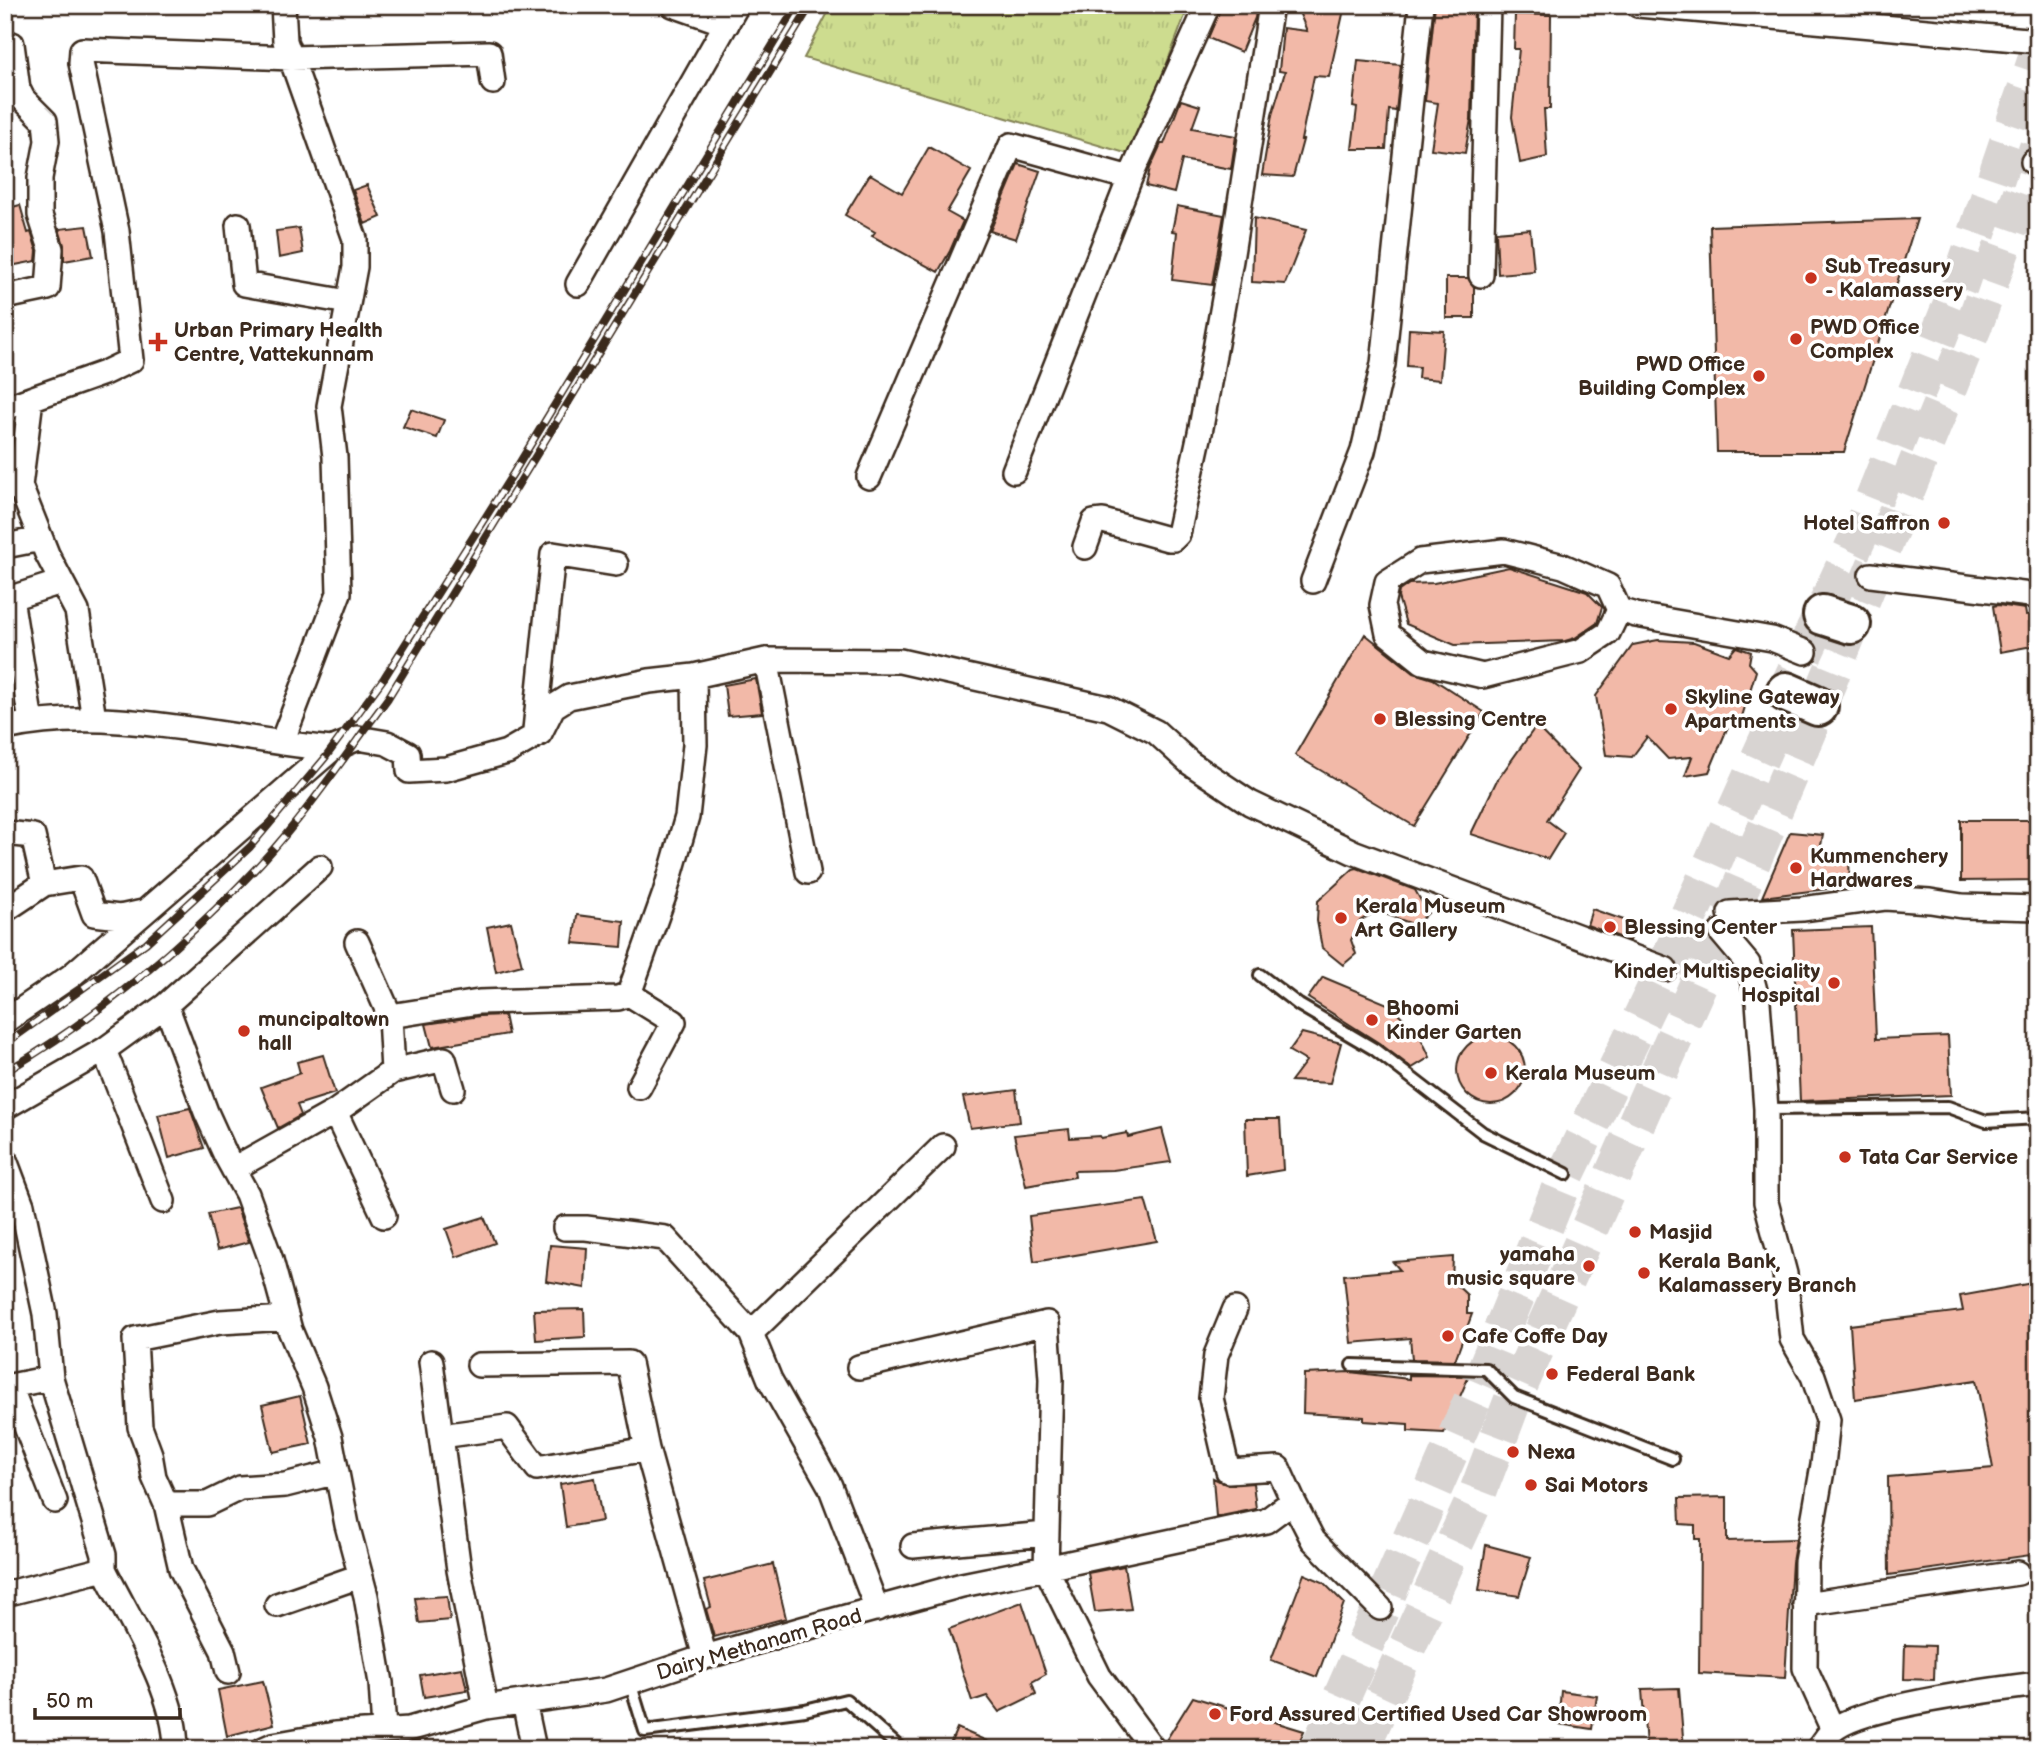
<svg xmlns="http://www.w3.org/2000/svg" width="2043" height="1754" viewBox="0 0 2043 1754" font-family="'Balsamiq Sans',sans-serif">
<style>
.grass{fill:url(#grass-tufts);stroke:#848356;stroke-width:2}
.building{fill:#f2b9a8;stroke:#3b2a1e;stroke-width:2}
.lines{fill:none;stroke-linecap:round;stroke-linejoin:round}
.trunk-tunnel{stroke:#d8d4d2;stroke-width:38;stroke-dasharray:38 19;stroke-linecap:butt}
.service-casing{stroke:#3b2a1e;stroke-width:16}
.minor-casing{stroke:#3b2a1e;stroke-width:28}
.trunk-casing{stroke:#3b2a1e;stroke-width:44}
.service{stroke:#fff;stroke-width:10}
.minor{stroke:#fff;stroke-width:23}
.trunk{stroke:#fff;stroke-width:38}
.rail-casing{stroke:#3b2a1e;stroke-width:8}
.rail{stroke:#fff;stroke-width:5;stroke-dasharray:16;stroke-linecap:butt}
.poi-dot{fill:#c8321e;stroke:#fff;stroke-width:2.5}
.labels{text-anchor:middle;stroke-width:7;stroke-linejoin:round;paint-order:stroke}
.poi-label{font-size:21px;font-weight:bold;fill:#3b2a1e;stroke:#fff;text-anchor:start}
.street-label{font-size:21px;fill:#3b2a1e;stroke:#fff}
</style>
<defs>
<pattern id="grass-tufts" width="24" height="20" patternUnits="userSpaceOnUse" patternTransform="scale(1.75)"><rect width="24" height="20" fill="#cddc8f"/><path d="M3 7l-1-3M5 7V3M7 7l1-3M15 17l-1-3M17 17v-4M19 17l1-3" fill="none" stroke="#b1bd7b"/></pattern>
</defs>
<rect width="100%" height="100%" fill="#fff"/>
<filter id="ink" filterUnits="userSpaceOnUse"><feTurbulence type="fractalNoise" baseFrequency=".0143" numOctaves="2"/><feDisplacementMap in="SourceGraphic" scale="14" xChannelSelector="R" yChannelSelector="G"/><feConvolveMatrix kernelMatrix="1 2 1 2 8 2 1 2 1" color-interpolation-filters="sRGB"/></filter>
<g filter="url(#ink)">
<path class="grass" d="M832,5H1189L1132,155L804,58Z"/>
<path class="building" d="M1222,5H1257L1255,18L1241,52L1208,38Z
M1296,5H1345L1329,77L1314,76L1301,140H1303L1293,177L1262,175L1272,115L1285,72L1279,71L1283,28L1307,31Z
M1435,5L1474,7L1471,119L1465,153L1431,149L1438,103L1425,101Z
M1515,14L1551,15L1550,109H1544L1547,157L1520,163L1512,117L1519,49H1514Z
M1358,61L1401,65L1396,111L1389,110L1386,149H1352L1357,108L1353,107Z
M1181,100L1200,106L1192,128L1236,136L1231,169L1182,160L1174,193L1146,186L1150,168L1161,144H1164Z
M929,147L971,171L947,212L963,221L950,251L938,272L872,236L875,232L845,215L870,174L902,193Z
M1018,164L1040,171L1016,239L990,231Z
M367,185L381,217L365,224L353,190Z
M20,205L28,233L31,232L37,251L36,261L10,266L5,251V209Z
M1177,206L1224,215L1212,285L1172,280L1177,232L1172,231Z
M1254,218L1306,230L1285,284L1252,282Z
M1917,219L1844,452H1717L1710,226Z
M87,226L93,256L64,261V245L59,229Z
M299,228L303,253L279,258L276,231Z
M1530,229L1534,271L1498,274L1496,232Z
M1446,278H1468L1474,287V318H1446Z
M1409,329L1444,331L1440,380L1418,378L1419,367L1407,366Z
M411,409L444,420L437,438L403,427Z
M1509,567L1587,592L1602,607L1597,623L1575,638L1565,641L1455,645L1406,624L1398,597L1399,591L1409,584L1434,583Z
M1998,605L2025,609L2026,615L2038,614V645L2000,652L1993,606Z
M1365,634L1414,673L1433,679L1484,712L1414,826L1295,755Z
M1658,640L1694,642L1729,655L1736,647L1751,652L1749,663L1756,671L1740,723L1729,724L1709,772L1685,776L1692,757L1668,759L1647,737L1632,757L1606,755L1596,696L1633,645Z
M756,679L762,713L728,716L724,685Z
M1536,726L1579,770L1547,820L1564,833L1548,859L1471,834L1496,782Z
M1961,820H2038V880L1961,881Z
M1790,832L1823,835L1818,861L1849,858L1850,886L1762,897Z
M1357,868L1415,890L1428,913L1415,925L1383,913L1370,915L1360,921L1351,940L1356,954L1343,965L1322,948L1317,921L1318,901L1353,869Z
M1592,909L1635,924L1630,941L1587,925Z
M577,915L624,921L622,947L573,943Z
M511,922L522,965L496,972L487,927Z
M1871,927L1876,1039L1948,1036L1951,1095L1800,1101L1793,930Z
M1323,977L1390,1005L1419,1034L1430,1057L1412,1068L1379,1043L1308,998Z
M504,1015L508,1034L432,1047L426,1024L480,1016Z
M1302,1033L1341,1043L1330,1083L1291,1081L1306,1061L1289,1051Z
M1457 1070a34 34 0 1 1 68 0a34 34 0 1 1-68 0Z
M323,1055L335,1093L297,1105L301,1115L278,1128L261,1087L300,1073L297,1062Z
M1016,1090L1020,1122L970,1128L963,1097Z
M190,1108L204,1148L169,1158L158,1115Z
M1245,1119H1280L1283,1170L1247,1176Z
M1069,1129L1070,1138L1100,1136L1101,1138L1127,1133L1128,1137L1162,1129L1171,1162L1113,1170L1074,1171L1075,1177L1026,1186L1014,1135Z
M1145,1200L1157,1241L1034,1262L1029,1216Z
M237,1208L249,1242L217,1250L208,1214Z
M484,1217L495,1243L456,1257L446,1229Z
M550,1245L587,1248L585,1288L546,1281Z
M1453,1257L1452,1281L1467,1295V1314H1472L1455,1360L1412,1359L1410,1338L1351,1343L1344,1275L1400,1270L1393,1262Z
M2038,1282V1554L1889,1575L1888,1477L1993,1468L1976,1380L1855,1399L1850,1325L1963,1311L1960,1296Z
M584,1309L585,1337L536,1340L534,1310Z
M1350,1372L1409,1379V1375L1469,1376L1444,1433L1408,1431V1424L1364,1421V1417L1303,1413L1304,1374Z
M300,1396L311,1444L273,1452L262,1405Z
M595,1478L602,1521L566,1527L560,1484Z
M1213,1478L1228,1485L1253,1483L1256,1509L1216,1517Z
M1727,1497V1541L1796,1539L1792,1562L1785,1678L1699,1673L1700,1539H1695V1525L1680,1524L1679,1498Z
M1486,1545L1531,1557L1519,1596L1479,1590Z
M773,1564L786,1618L714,1637L706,1609L711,1607L704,1581Z
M1124,1566L1131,1609L1095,1612L1088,1573Z
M1304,1574L1323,1582L1344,1603L1317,1677L1271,1660Z
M447,1596L450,1620L419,1623L415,1598Z
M1022,1602L1046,1674L1032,1682L1036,1694L999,1712L987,1696L972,1701L949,1629Z
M1905,1645L1935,1646L1934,1680L1904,1679Z
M462,1668L467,1690L424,1697L420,1675Z
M263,1681L274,1724L227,1736L218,1690Z
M1679,1688L1684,1749L1646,1747L1642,1689Z
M1561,1691L1597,1696L1592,1729L1558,1724Z
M1193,1697L1304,1731L1296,1749H1167L1165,1742Z
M957,1728L1005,1749H948Z"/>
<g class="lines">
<path class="trunk-tunnel" d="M1319,1749L1486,1369L1566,1174L1665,969L1770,735L1786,692L1861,531L1959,286L2038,55
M1360,1749L1476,1497L1514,1397L1730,913L1818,706L1977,317L2038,148"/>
<defs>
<path id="service" d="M1260,975L1299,1005L1374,1049L1483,1133L1566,1174
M1766,1109L1948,1107L1986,1121L2038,1118
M1352,1365L1486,1369L1514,1397L1673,1459
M630,1682L645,1731L805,1710L846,1700L901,1749"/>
<path id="minor" d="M673,5L727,24
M1638,5L2038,41
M5,42L12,44L18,89L23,99L45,121L47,141L40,178V215L51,249L48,288L5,297
M2033,162H2038
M238,225L244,284L348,302
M1481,275L1488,5
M578,284L737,5
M5,408L104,373L131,360L117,231L81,63L82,50L291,58L489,53L493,82
M1014,471L1130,178
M869,477L1011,145L1130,178L1208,5
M20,486L47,554L77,611L94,719
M5,488L20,486L31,399
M5,546L41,539
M1085,547L1094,522L1103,521L1168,539H1173L1178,534L1200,433L1231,260L1271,5
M1871,575L2038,596
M1313,581L1363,451L1383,364L1421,5
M11,598L61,582
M5,599L11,598L31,722
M1619,610L1608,633L1581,651L1483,676L1423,662L1388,634L1382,605L1387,582L1420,561L1504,551L1563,566L1608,586L1619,610L1636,615L1772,639L1805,652
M766,660L808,872
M5,728C114,704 223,739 332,749
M535,730L553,554L616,564
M282,742L339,593L335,457L329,406L355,267V239L285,41L283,5
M5,833L33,836L44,884L81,878L94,914L120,917L143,912
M5,910L44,884
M1730,913L1802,909L1885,898L1930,901L1962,906L2038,908
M1721,932L1748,964L1758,1002L1766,1109V1202L1785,1274L1792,1339L1813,1376L1828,1420L1823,1465L1806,1562L1805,1668L1833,1730
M357,942L390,1016
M629,994L674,1022L639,1087
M166,1005L206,1112L226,1156L247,1194L271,1260L290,1330L314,1387L330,1437L347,1525L366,1596L381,1683L384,1730
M5,1021L71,976L332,749L358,738L387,743L408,754L409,771L446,769L507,752L540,733L553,707L569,697L649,681L694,676
M104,1050L163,1201
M393,1071L444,1059L453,1089
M5,1107L104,1050L166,1005L320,867
M335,1112L384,1216
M5,1160L22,1205L45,1314L51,1378L104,1555V1569C129,1620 176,1691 176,1749
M233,1169L335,1112L393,1071L390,1016L479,1002L618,998L629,994L665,893L687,817L695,745L694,676L766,660L900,661L1108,708L1156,732L1190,763L1250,803L1353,852L1665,969
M565,1228H586L665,1238L751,1333L770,1380L830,1486L877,1609
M1235,1309L1216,1355L1211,1398L1228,1471L1278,1468L1293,1501
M751,1333L943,1146
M431,1362L459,1570L486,1707
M479,1365L629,1363L647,1449L705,1657
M859,1367L1047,1323L1051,1379L1046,1568L1266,1521L1293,1501L1313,1540L1380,1608
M10,1386L55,1501
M5,1387L51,1378
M441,1436L507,1427L537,1468L647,1449
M166,1504L154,1477L150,1454L140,1427L135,1339L220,1322L287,1318
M913,1546L1046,1534
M5,1594L104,1569
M1805,1604L2018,1573
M277,1605L360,1576
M228,1672L223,1651L181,1569L166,1504H207L240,1488L285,1485L337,1472
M524,1702L534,1749
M264,1749L273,1745L335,1734L409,1729L486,1707L606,1690L705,1657L802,1629L962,1585L1046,1568L1099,1676L1153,1749
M1818,1749C1823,1743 1827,1736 1832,1731C1859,1706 1997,1689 2038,1684"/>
<path id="trunk" d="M1823,615L1851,624
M1786,692L1818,706"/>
</defs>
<use href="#service" class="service-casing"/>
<use href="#minor" class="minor-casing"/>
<use href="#trunk" class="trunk-casing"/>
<use href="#service" class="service"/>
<use href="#minor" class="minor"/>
<use href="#trunk" class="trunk"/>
<defs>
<path id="rail" d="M5,1044L146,943L250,847L325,758L384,678L514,472L797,5
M5,1072C100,1016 186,943 261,863C308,812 347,753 388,698L811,5"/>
</defs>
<use href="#rail" class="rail-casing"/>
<use href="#rail" class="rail"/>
</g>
</g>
<g class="poi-dot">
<circle cx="1811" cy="278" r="7"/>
<circle cx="1796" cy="339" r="7"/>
<path d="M154.5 331.5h7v7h7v7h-7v7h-7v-7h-7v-7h7z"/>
<circle cx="1759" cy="376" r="7"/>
<circle cx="1944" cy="523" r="7"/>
<circle cx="1671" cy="709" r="7"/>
<circle cx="1380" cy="719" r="7"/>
<circle cx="1796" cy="868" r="7"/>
<circle cx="1341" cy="918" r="7"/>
<circle cx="1610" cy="927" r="7"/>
<circle cx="1834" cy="983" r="7"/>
<circle cx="1372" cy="1020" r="7"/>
<circle cx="244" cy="1031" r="7"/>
<circle cx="1491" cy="1073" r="7"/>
<circle cx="1845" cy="1157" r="7"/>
<circle cx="1635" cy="1232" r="7"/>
<circle cx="1589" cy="1266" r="7"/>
<circle cx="1644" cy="1273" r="7"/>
<circle cx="1448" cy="1336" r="7"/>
<circle cx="1552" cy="1374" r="7"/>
<circle cx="1513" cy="1452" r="7"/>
<circle cx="1531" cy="1485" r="7"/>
<circle cx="1215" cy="1714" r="7"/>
</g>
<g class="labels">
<g class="poi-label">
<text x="1825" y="273">Sub Treasury<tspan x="1825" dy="24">- Kalamassery</tspan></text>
<text x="1810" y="334">PWD Office<tspan x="1810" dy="24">Complex</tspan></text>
<text x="174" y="337">Urban Primary Health<tspan x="174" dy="24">Centre, Vattekunnam</tspan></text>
<text x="1745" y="371" text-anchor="end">PWD Office<tspan x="1745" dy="24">Building Complex</tspan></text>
<text x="1930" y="530" text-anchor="end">Hotel Saffron</text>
<text x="1685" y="704">Skyline Gateway<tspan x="1685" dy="24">Apartments</tspan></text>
<text x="1394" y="726">Blessing Centre</text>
<text x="1810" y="863">Kummenchery<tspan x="1810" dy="24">Hardwares</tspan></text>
<text x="1355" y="913">Kerala Museum<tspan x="1355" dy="24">Art Gallery</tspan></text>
<text x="1624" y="934">Blessing Center</text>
<text x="1820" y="978" text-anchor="end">Kinder Multispeciality<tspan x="1820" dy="24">Hospital</tspan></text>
<text x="1386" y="1015">Bhoomi<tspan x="1386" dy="24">Kinder Garten</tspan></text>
<text x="258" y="1026">muncipaltown<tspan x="258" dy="24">hall</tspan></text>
<text x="1505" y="1080">Kerala Museum</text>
<text x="1859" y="1164">Tata Car Service</text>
<text x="1649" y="1239">Masjid</text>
<text x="1575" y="1261" text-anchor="end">yamaha<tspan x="1575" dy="24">music square</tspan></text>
<text x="1658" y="1268">Kerala Bank,<tspan x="1658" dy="24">Kalamassery Branch</tspan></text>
<text x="1462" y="1343">Cafe Coffe Day</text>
<text x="1566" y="1381">Federal Bank</text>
<text x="1527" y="1459">Nexa</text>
<text x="1545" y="1492">Sai Motors</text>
<text x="1229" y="1721">Ford Assured Certified Used Car Showroom</text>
</g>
<g class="street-label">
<text transform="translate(759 1644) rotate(-16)" y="7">Dairy Methanam Road</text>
</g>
</g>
<rect width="2043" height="1754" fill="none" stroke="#fff" stroke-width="28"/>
<rect x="14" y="14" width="2015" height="1726" fill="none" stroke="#3b2a1e" stroke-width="2.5" filter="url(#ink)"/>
<path d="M35 1708v10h145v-10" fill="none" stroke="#3b2a1e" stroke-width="3.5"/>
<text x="46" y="1708" font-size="21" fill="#3b2a1e" stroke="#ffffff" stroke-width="5" paint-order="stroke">50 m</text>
</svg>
